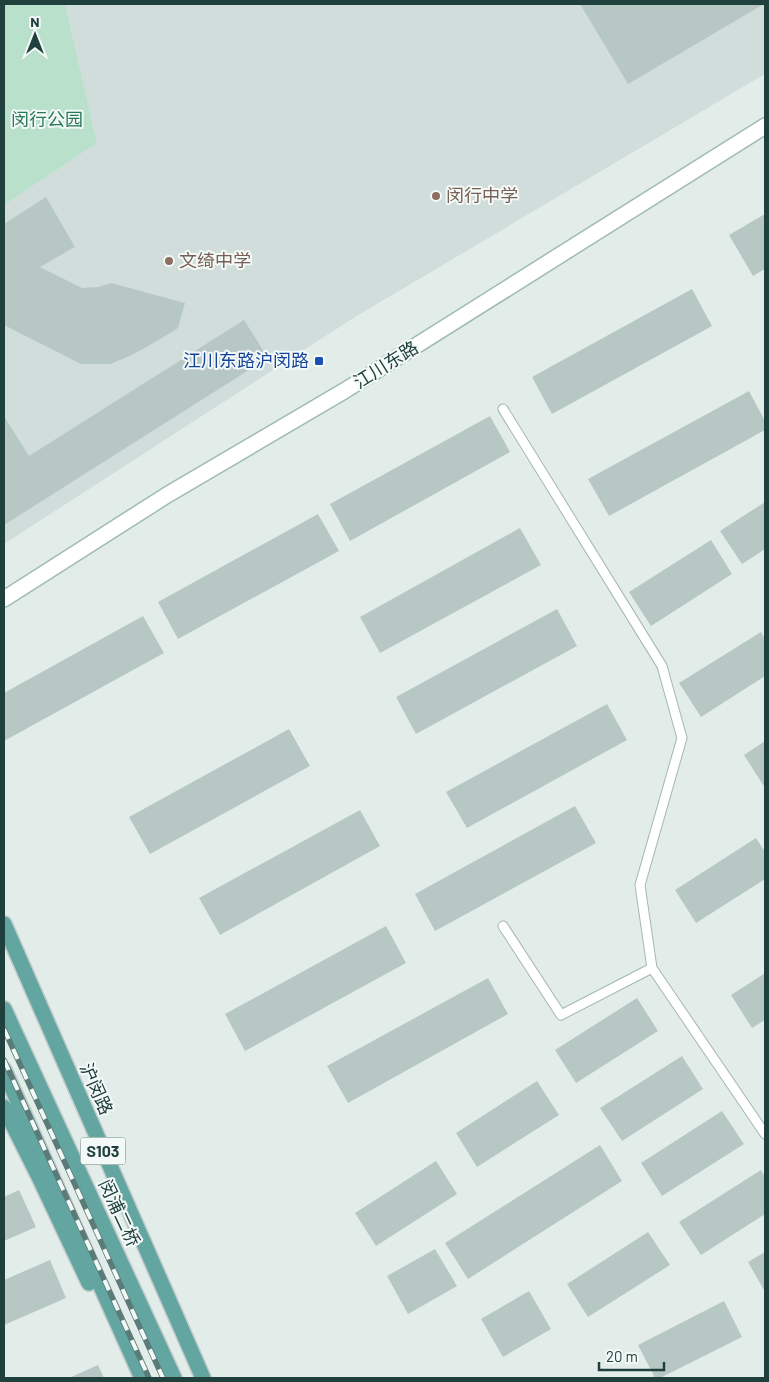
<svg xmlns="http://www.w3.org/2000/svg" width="769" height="1382" viewBox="0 0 769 1382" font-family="Barlow,'Noto Sans SC',sans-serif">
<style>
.built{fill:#d0ddda}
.green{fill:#b9e0cb}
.building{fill:#b7c8c4}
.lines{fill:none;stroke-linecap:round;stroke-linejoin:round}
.lane-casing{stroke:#a4b6b3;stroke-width:11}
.secondary-casing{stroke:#9fbab5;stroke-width:18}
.primary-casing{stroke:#c1cac9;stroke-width:18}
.lane{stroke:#fff;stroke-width:9}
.secondary{stroke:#fff;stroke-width:15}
.primary{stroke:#63a6a1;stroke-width:15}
.rail-casing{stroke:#5b7b79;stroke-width:5.5}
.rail{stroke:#f3f9f7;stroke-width:4;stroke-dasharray:11;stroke-linecap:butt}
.education-dot{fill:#8d6e63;stroke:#f3f9f7;stroke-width:2}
.transit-dot{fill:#1a4fb4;stroke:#f3f9f7;stroke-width:2}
.labels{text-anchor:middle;stroke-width:4;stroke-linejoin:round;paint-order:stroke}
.shield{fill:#f3f9f7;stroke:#5f7875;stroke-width:1}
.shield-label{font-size:16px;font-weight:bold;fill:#20403d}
.park-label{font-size:18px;fill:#277a56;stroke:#f3f9f7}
.education-label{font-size:18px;fill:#785e54;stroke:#f3f9f7;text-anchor:start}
.transit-label{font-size:18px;fill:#164399;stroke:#f3f9f7;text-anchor:end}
.street-label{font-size:18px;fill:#20403d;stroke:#f3f9f7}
</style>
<rect width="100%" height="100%" fill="#e2edea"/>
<path class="built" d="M65,4H765V74L355,317L4,544V205L97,143Z"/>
<path class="green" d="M4,4H65L97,143L4,205Z"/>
<path class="building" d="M580,4H764L628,84Z
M46,197L75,247L40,267L82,288L98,287L111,283L185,303L178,328L157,341L132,355L110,364H81L4,325V224Z
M765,214V269L753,276L729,235Z
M692,289L712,326L552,414L532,377Z
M244,320L268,358L4,525V416L29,456Z
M749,391L765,421V430L609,516L588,479Z
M490,416L510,452L350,541L330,504Z
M765,502V549L742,564L720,531Z
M318,514L339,551L178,639L158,602Z
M520,528L541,565L380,653L360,617Z
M711,540L732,574L651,626L629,592Z
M557,609L577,646L416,734L396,697Z
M143,616L164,653L4,741V693Z
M761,632L765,639V676L701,717L679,683Z
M607,704L627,740L467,828L446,792Z
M289,729L310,766L150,854L129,817Z
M765,741V788L744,755Z
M575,806L596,843L435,931L415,894Z
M360,810L380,846L220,935L199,898Z
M756,838L765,852V879L696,923L675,890Z
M386,926L406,963L245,1051L225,1014Z
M765,973V1020L752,1028L731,995Z
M488,978L508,1014L348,1103L327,1066Z
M637,998L658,1031L576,1083L555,1050Z
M682,1056L703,1089L622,1141L600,1108Z
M537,1081L559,1115L477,1167L456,1133Z
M722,1111L744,1144L662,1196L641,1163Z
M600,1145L622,1181L468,1279L445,1243Z
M436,1161L457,1194L376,1246L355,1213Z
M761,1170L765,1177V1214L701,1255L679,1222Z
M19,1190L36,1227L4,1241V1197Z
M648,1232L670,1265L588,1317L567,1284Z
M435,1249L457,1286L408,1314L387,1276Z
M765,1252V1292L748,1262Z
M50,1260L66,1298L4,1325V1280Z
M529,1291L551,1329L503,1357L481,1319Z
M724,1301L742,1337L660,1378H655L638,1345Z
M98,1365L104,1378H69Z"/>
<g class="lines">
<defs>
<path id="lane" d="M503,409L662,666L682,738L640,885L652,968L765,1134
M503,926L561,1015L652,968"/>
<path id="secondary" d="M4,599L167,495L344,391L765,126"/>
<path id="primary" d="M4,924L203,1378
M4,1009L174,1378
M4,1070L142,1378
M4,1107L40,1179L89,1283"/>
</defs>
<use href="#lane" class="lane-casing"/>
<use href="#secondary" class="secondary-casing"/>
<use href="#primary" class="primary-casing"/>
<use href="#lane" class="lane"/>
<use href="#secondary" class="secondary"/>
<use href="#primary" class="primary"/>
<defs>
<path id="rail" d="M4,1029L163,1378
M4,1060L149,1378"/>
</defs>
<use href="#rail" class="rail-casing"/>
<use href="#rail" class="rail"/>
</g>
<g class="education-dot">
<circle cx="436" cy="196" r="5"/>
<circle cx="169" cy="261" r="5"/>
</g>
<rect class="transit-dot" x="314" y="356" width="10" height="10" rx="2.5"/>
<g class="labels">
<rect class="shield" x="80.5" y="1137.5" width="45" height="27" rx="4"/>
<g class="shield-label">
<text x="103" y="1157">S103</text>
</g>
<g class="park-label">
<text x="47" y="126">闵行公园</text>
</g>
<g class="education-label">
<text x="446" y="202">闵行中学</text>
<text x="179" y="267">文绮中学</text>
</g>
<g class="transit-label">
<text x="309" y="367">江川东路沪闵路</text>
</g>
<g class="street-label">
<text transform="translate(386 365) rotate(-32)" y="6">江川东路</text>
<text transform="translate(96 1089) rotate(66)" y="6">沪闵路</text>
<text transform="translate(119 1213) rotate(65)" y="6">闵浦二桥</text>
</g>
</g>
<rect width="769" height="1382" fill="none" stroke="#20403d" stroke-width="10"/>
<g transform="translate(35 35)" stroke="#f3f9f7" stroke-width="4" paint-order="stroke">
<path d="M0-4L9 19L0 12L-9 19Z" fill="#20403d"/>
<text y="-8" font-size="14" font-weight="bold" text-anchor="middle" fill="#20403d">N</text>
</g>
<path d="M599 1362v8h65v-8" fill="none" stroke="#20403d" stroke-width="2.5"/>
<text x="606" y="1362" font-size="15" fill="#20403d" stroke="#f3f9f7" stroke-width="4" paint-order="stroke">20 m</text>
</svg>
